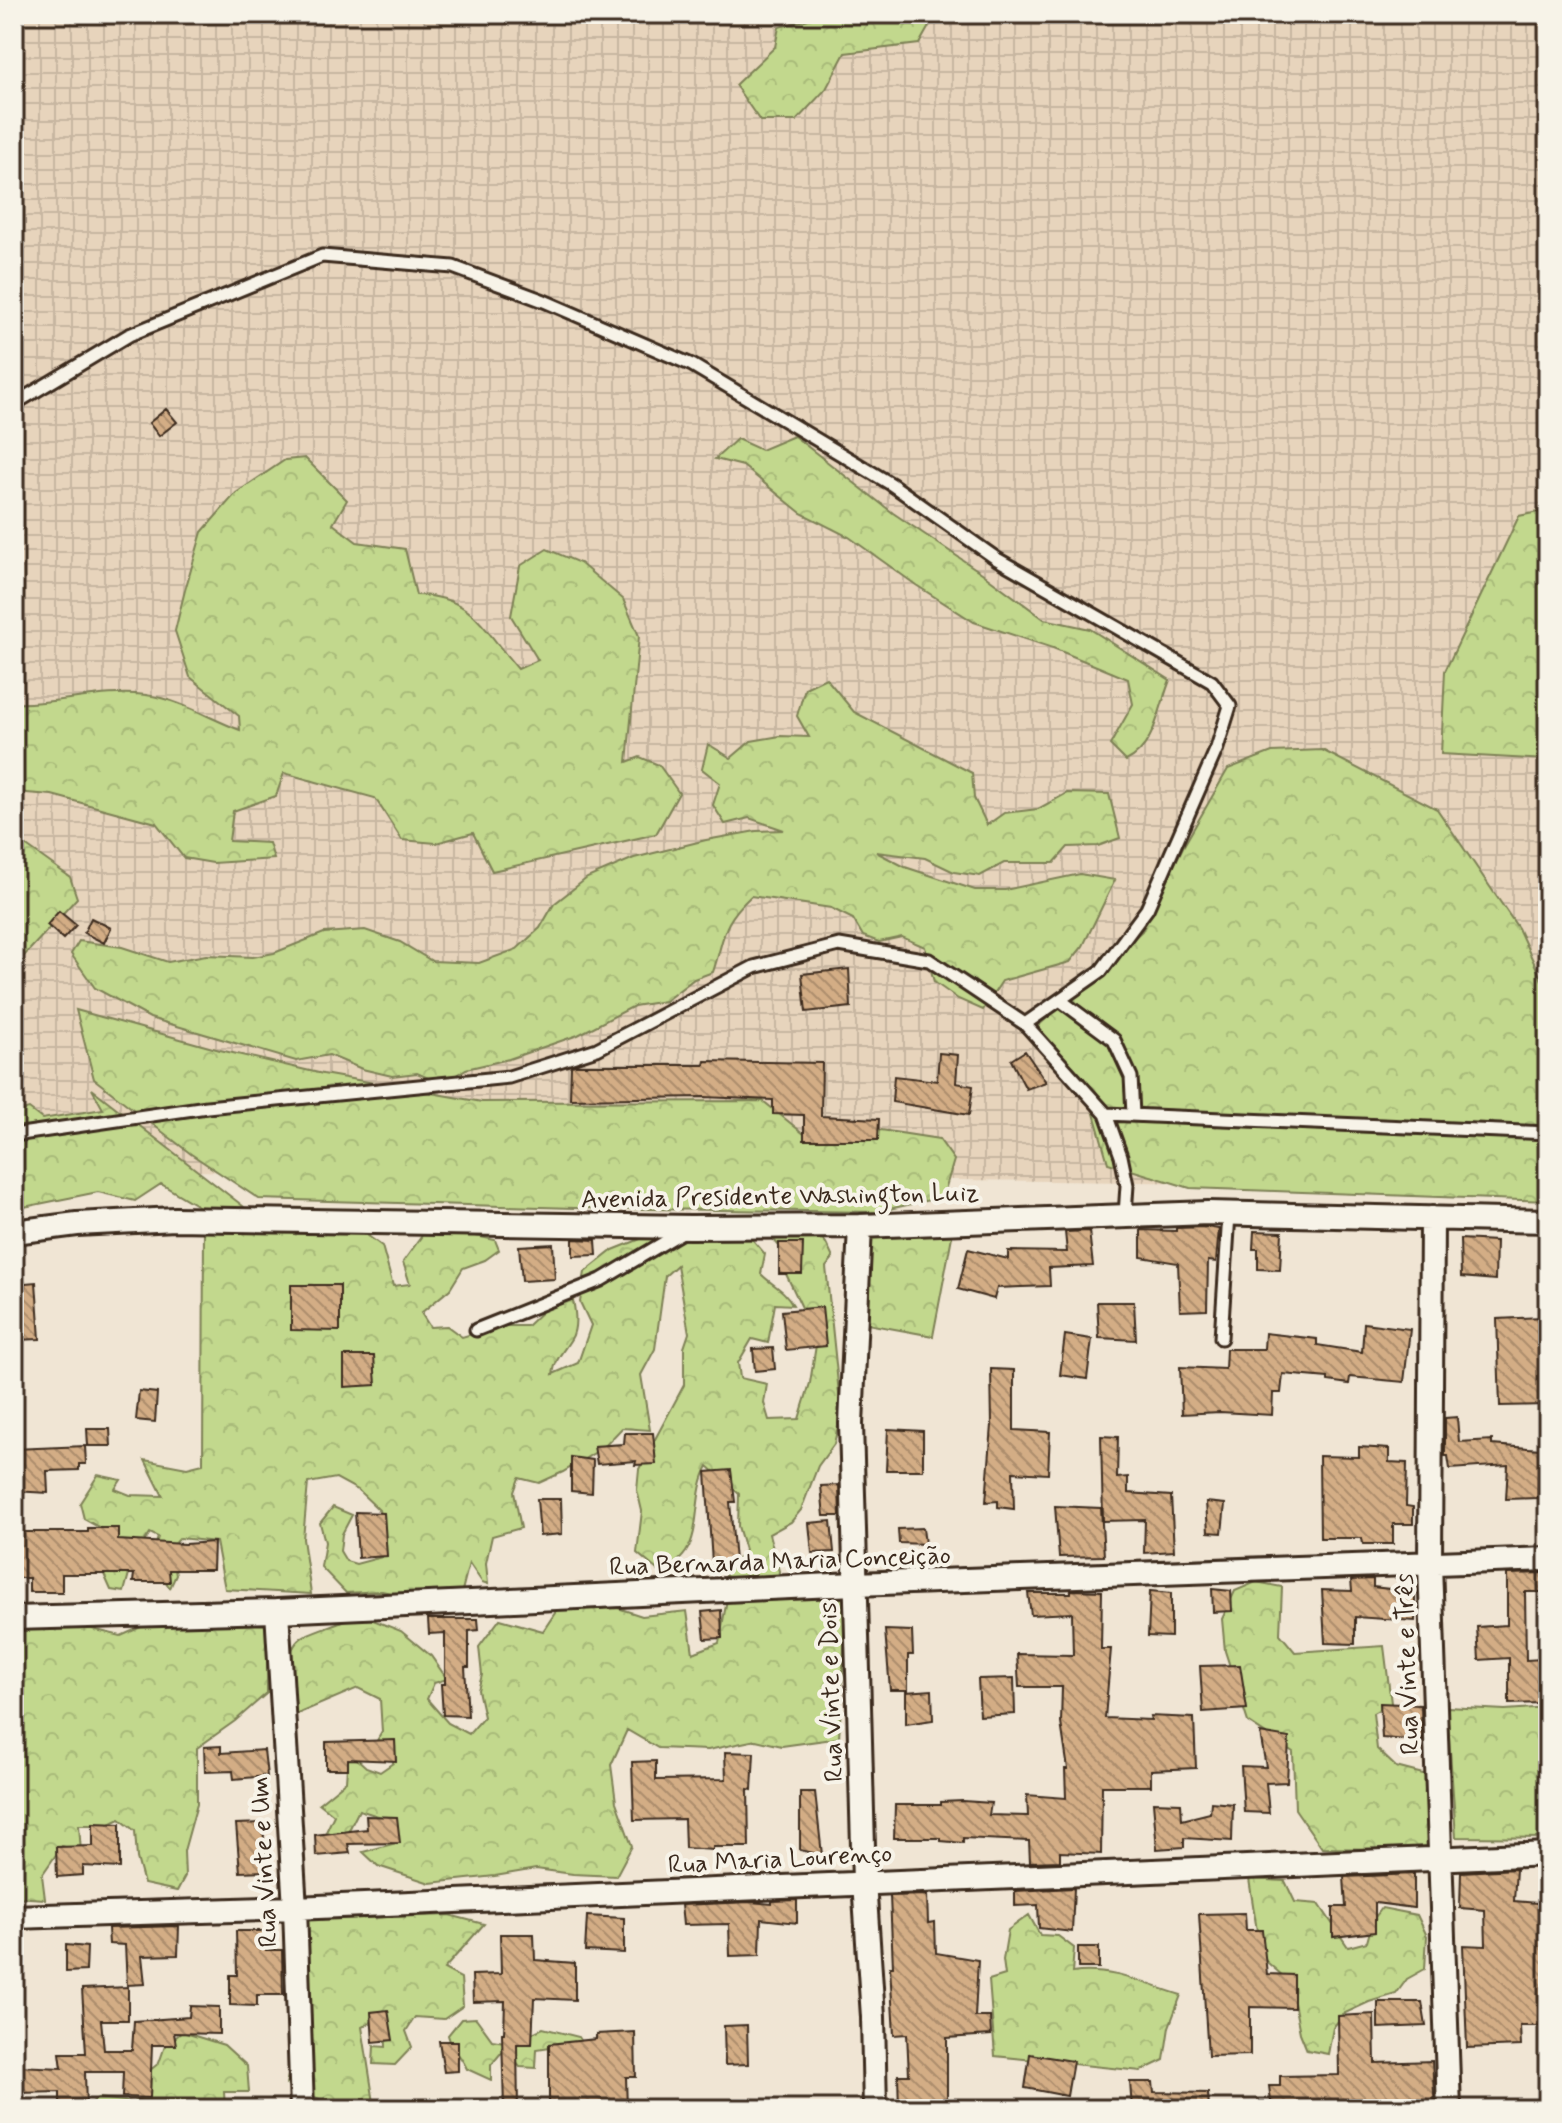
<svg xmlns="http://www.w3.org/2000/svg" width="1562" height="2123" viewBox="0 0 1562 2123" font-family="Mynerve,sans-serif">
<style>
.industrial{fill:url(#industrial-grid)}
.forest{fill:url(#forest-crowns);stroke:#7e8156;stroke-width:2}
.building{fill:url(#building-back-hatch);stroke:#3b2a1e;stroke-width:2}
.lines{fill:none;stroke-linecap:round;stroke-linejoin:round}
.service-casing{stroke:#3b2a1e;stroke-width:17}
.minor-casing{stroke:#3b2a1e;stroke-width:28}
.service{stroke:#f7f3e8;stroke-width:11}
.minor{stroke:#f7f3e8;stroke-width:22}
.labels{text-anchor:middle;stroke-width:8;stroke-linejoin:round;paint-order:stroke}
.street-label{font-size:26px;fill:#3b2a1e;stroke:#f7f3e8}
</style>
<defs>
<pattern id="industrial-grid" width="8" height="8" patternUnits="userSpaceOnUse" patternTransform="scale(2)"><rect width="8" height="8" fill="#e7d4bc"/><path d="M0 4h8M4 0v8" fill="none" stroke="#c7b6a1"/></pattern>
<pattern id="forest-crowns" width="20" height="18" patternUnits="userSpaceOnUse" patternTransform="scale(2)"><rect width="20" height="18" fill="#c2d88d"/><path d="M2 6a3 3 0 1 1 6 0M12 15a3 3 0 1 1 6 0" fill="none" stroke="#a8ba79"/></pattern>
<pattern id="building-back-hatch" width="6" height="6" patternUnits="userSpaceOnUse" patternTransform="scale(2)"><rect width="6" height="6" fill="#d3ad85"/><path d="M-1 5l2 2M0 0l6 6M5-1l2 2" fill="none" stroke="#ac8d6c"/></pattern>
</defs>
<rect width="100%" height="100%" fill="#f0e5d4"/>
<filter id="ink" filterUnits="userSpaceOnUse"><feTurbulence type="fractalNoise" baseFrequency=".0125" numOctaves="2"/><feDisplacementMap in="SourceGraphic" scale="16" xChannelSelector="R" yChannelSelector="G"/><feConvolveMatrix kernelMatrix="1 2 1 2 8 2 1 2 1" color-interpolation-filters="sRGB"/></filter>
<g filter="url(#ink)">
<path class="industrial" d="M14,14H1548V1180L1470,1186L14,1169Z"/>
<path class="forest" d="M827,14H936L919,44L845,53L826,89L796,121H760L735,85L775,47L779,27Z
M794,436L893,513L982,573L1044,619L1090,629L1170,680C1159,707 1155,748 1126,761L1110,745L1133,704L1128,679L1053,648L974,622L916,585L849,537L801,513L743,466L715,459L737,439L761,450Z
M305,458L347,500L333,524L357,542L405,549L416,595C474,596 483,630 518,669L538,660L511,616L520,566L547,549L580,563L623,599L639,636L627,762L640,757L659,765L679,793L656,834L492,871L473,833L436,843L402,840L375,798L284,773L276,796L233,811L229,841L269,843L274,859L213,863L184,858L156,823L52,795L14,792V703C57,705 103,689 146,695C181,700 208,718 240,730L239,716L190,677L175,631L185,590L202,532L236,493L285,460Z
M1548,510V760L1441,754L1445,671L1519,516Z
M826,678L854,712L972,773L974,798L987,825L1004,813L1038,809L1067,793L1109,794L1120,838L1098,846L1068,847L1054,863H1004L980,876L954,872L925,858L876,852L905,867L975,890H1005L1080,874L1115,880L1083,946L1070,962L1002,981L983,1010L958,999L934,982L925,947L902,937L879,942L863,936L853,919L831,908L751,896C721,924 725,936 713,972L694,979L665,1001L634,1006L578,1035L509,1059L466,1069L442,1084L417,1073L392,1076L362,1069L329,1055L296,1061L150,1018L95,988L71,954L79,941L122,947L168,962L206,955L253,957L274,953L324,933L365,930L400,942L432,961L479,963L517,949L540,928L554,904L587,878L634,858L706,840L756,831L784,830L749,818L725,824L713,805L720,783L702,769L708,744L731,758L751,741L780,736L809,737L797,716L805,688Z
M1322,750L1437,809L1518,928L1548,993V1201L1190,1188L1108,1163L1084,1078L1036,1028L1142,931L1183,847L1228,769L1272,752Z
M14,837L70,877L77,898L23,957L14,958Z
M76,1010L220,1050L323,1074L482,1102L763,1101L804,1134L881,1130L939,1139L954,1160L943,1197L876,1212L574,1208L259,1199L191,1154L94,1079Z
M92,1089L252,1213L200,1207L161,1184L135,1201L98,1192L14,1209V1113L29,1109L42,1119L103,1109Z
M204,1225L364,1233L382,1246L393,1286L410,1284L403,1262L424,1233L452,1231L495,1240L499,1250L485,1260L463,1268L450,1289L421,1313L430,1327L447,1326L462,1337L499,1326H527L568,1287C575,1301 579,1326 571,1339C563,1352 555,1359 553,1374L578,1363L591,1325L580,1302L585,1272L613,1250L658,1232L741,1236L753,1240L765,1254L761,1274C773,1286 785,1290 793,1305L775,1304L768,1343L752,1339L738,1363L740,1378L767,1384L764,1403L769,1420L799,1419L810,1383L817,1339L786,1274L793,1263L774,1240L783,1229L817,1232L826,1243L833,1258L826,1267L841,1413L834,1444L818,1466L801,1510L791,1522L769,1534L779,1571L778,1582L740,1584L725,1576L745,1550L738,1526L739,1494L708,1466C693,1493 701,1530 686,1552C680,1561 670,1568 663,1575L637,1553L642,1511L637,1490L639,1469L684,1385V1348L689,1333L677,1265L665,1276L655,1349L641,1375L650,1430L622,1428L604,1447L563,1472L539,1483L519,1478L514,1492L521,1528L492,1536L486,1563L488,1584L482,1582L469,1563L461,1595L414,1598L382,1591L346,1593L321,1567L325,1542L320,1523L333,1507L352,1515L342,1534L340,1551L346,1561L356,1564L382,1557L383,1535L379,1510L358,1490L336,1478L308,1483L303,1539L311,1594L225,1589L216,1542L180,1538L171,1548L176,1575L170,1588L151,1561L158,1537L150,1533L133,1559L124,1592L111,1590L99,1563L121,1543L113,1535L84,1519L80,1503L98,1475L121,1480L115,1489L130,1495L163,1496L145,1460L187,1468L203,1464Z
M863,1230L953,1231L933,1336L867,1324Z
M1256,1582L1282,1587L1280,1634L1295,1652L1384,1646L1391,1703L1373,1713L1377,1749L1396,1767L1427,1775L1431,1850L1322,1848L1295,1809L1293,1752L1248,1722L1225,1651L1222,1619L1235,1591Z
M569,1592L642,1616L687,1611L693,1653L719,1643L727,1599L847,1598L839,1738L782,1746L756,1740L708,1750L658,1748L627,1730L611,1765L616,1802L632,1846L616,1876L573,1874L536,1869L495,1876L430,1883L378,1866L363,1852L396,1843L394,1821L359,1810L345,1838L326,1832L334,1815L319,1803L346,1781L347,1767L329,1749L355,1757L366,1767L380,1772L393,1763L395,1747L375,1744L382,1732L380,1699L358,1688L290,1717C289,1693 279,1648 306,1635C323,1627 341,1623 358,1614L401,1631L431,1656L447,1679L434,1683L427,1699L448,1723L469,1734L484,1717L478,1690L482,1675L479,1647L500,1619L543,1631Z
M145,1610L267,1618V1693L235,1721L197,1748V1804L184,1851L185,1876L177,1891L144,1884L137,1858L135,1831L120,1819L108,1825H79L81,1852L62,1846L42,1875L45,1899L14,1897V1629L71,1624L121,1636L141,1627Z
M1447,1707L1505,1710L1548,1707V1838L1456,1837Z
M1249,1879L1285,1881L1295,1902L1319,1904L1348,1947L1367,1942L1373,1920L1382,1908L1417,1915L1427,1936L1425,1969L1407,1979L1396,1994L1369,2002L1343,2014L1333,2028L1328,2054L1307,2050L1300,2033L1290,1982L1261,1957Z
M449,1915L484,1924L444,1969L461,1978L463,2006L444,2019L415,2017L406,2031L412,2047L395,2065L373,2064L374,2046L386,2047L385,2015L362,2027L375,2109H332L328,2103L286,2084L291,2063L299,1920Z
M1029,1915L1040,1935L1058,1936L1074,1948L1072,1973C1110,1967 1145,1984 1181,1995L1169,2027L1164,2060L1141,2071L995,2056L989,1980L1005,1975L1003,1960L1008,1930Z
M476,2018L492,2040L511,2043L543,2028L579,2037L586,2049L556,2046L537,2049L536,2068L520,2067L512,2057L501,2053L491,2065V2080L467,2069C461,2055 451,2048 448,2035L461,2019Z
M182,2032L224,2045L247,2066L249,2092H224L225,2109H82L98,2098L133,2102L145,2096L149,2071L159,2063L165,2046Z"/>
<path class="building" d="M166,409L177,422L159,436L149,423Z
M59,911L76,925L63,939L47,925Z
M91,918L111,928L104,943L84,933Z
M849,969L851,1007L806,1012L802,974Z
M1025,1051L1046,1082L1026,1089L1011,1060Z
M939,1053L958,1055L956,1083L973,1086L969,1115L892,1102L894,1076L937,1081Z
M705,1061L822,1063L821,1116L879,1119L878,1140H804V1115L773,1114V1100L704,1097L570,1099L571,1066L575,1065H704Z
M1206,1227L1219,1229L1216,1262L1208,1261L1207,1310L1180,1311L1178,1263L1141,1257V1230L1176,1231V1228Z
M1089,1231L1093,1266L1049,1268L1050,1286L997,1288L994,1299L958,1289L968,1249L1008,1259V1251L1067,1252L1065,1232Z
M1254,1231L1282,1232L1280,1270L1258,1269V1249H1253Z
M573,1239L596,1240L597,1255L573,1256Z
M1460,1239L1496,1241L1495,1280L1461,1277Z
M779,1243H803L802,1274H779Z
M553,1244L555,1279L522,1281L519,1246Z
M36,1282L40,1339L16,1340L14,1284Z
M291,1285H340V1331L291,1330Z
M1097,1302H1134L1136,1340L1099,1338Z
M822,1307L826,1346L786,1350L782,1311Z
M1542,1317L1545,1405L1500,1406L1497,1319Z
M1364,1323L1410,1329L1404,1382L1350,1377L1349,1384L1328,1381V1378L1283,1374L1281,1393H1273L1272,1415L1220,1412L1182,1414L1180,1367L1225,1369L1226,1349H1264L1265,1333L1317,1339V1345L1362,1352Z
M1065,1335L1092,1339L1087,1379L1060,1375Z
M773,1348L775,1369L755,1371L753,1349Z
M344,1356H374L376,1385L344,1387Z
M991,1369L1014,1370V1430L1050,1432L1048,1474L1013,1472L1014,1509L998,1507V1501L986,1502L992,1425Z
M139,1391L157,1393L155,1422L136,1420Z
M1457,1417L1459,1442L1492,1440V1445L1540,1449L1538,1498L1506,1499L1508,1465L1450,1469L1448,1456H1445V1418Z
M87,1429H110L111,1446H88Z
M888,1429L923,1431V1470H886Z
M625,1433H653L656,1464L635,1465L636,1461L597,1464L594,1446L624,1444Z
M1101,1436L1118,1437L1117,1478L1128,1477V1493L1171,1496L1174,1551L1144,1553L1145,1520L1103,1521Z
M85,1446L86,1464H79V1470L47,1471L48,1493L14,1491V1449Z
M1359,1447L1389,1449V1462L1407,1463L1406,1506L1413,1507V1524H1393V1544H1363L1362,1538H1320L1319,1456L1359,1457Z
M571,1457L593,1460L592,1493L571,1491Z
M731,1470L735,1502H730L735,1561L712,1563L706,1472Z
M839,1485L840,1516H824L821,1486Z
M537,1499H561L562,1534L540,1536Z
M1206,1502L1225,1504L1222,1533L1208,1532Z
M1055,1506L1101,1508L1104,1556L1059,1557Z
M355,1512L384,1513L387,1556L358,1558Z
M831,1521L834,1552L812,1553L809,1523Z
M88,1528H118V1540L184,1544L214,1542L213,1570H169L170,1582H133L134,1574H62V1592H29V1578H14V1532H88Z
M923,1528L925,1544L899,1543L898,1529Z
M1548,1573V1592H1525L1526,1660L1542,1659L1543,1703L1509,1704V1658L1479,1660L1477,1627L1507,1625V1574Z
M1373,1579V1587L1415,1592V1621L1355,1617V1644L1325,1643L1322,1590L1352,1591L1351,1580Z
M1212,1589L1231,1591L1232,1611L1213,1612Z
M1071,1590L1102,1591L1101,1649H1111L1105,1718L1151,1720L1150,1716L1194,1718L1196,1768L1151,1770V1786H1102L1101,1854L1060,1852V1861L1030,1862L1029,1841L963,1838V1843L941,1841V1838H894L895,1805H941V1802L963,1801L991,1803L989,1815L1028,1816L1027,1795L1066,1798L1065,1769H1068L1061,1723L1062,1687H1019L1017,1654L1073,1655L1072,1613L1031,1615L1028,1593H1071Z
M1150,1591L1171,1593V1637L1148,1636Z
M721,1610L722,1638L705,1639L702,1612Z
M428,1619H478L479,1630L469,1631V1667H465L468,1716L443,1715L441,1684H445V1633L429,1634Z
M885,1630L912,1631L913,1655H908V1690H890Z
M1240,1665L1247,1709L1203,1712L1200,1666Z
M1014,1678L1015,1714L980,1716L978,1679Z
M932,1690L933,1720L906,1724V1692Z
M1380,1703L1421,1705L1422,1741L1382,1738Z
M1260,1733L1289,1738L1287,1782L1266,1783L1269,1813L1244,1812L1241,1766L1266,1767Z
M395,1740L396,1761L348,1759V1769H326V1742Z
M221,1746V1753L264,1750L267,1776L234,1779L233,1771L205,1772L204,1747Z
M725,1752L754,1753L752,1790L748,1789L749,1847H713V1850L685,1848L684,1819L634,1820L632,1762L656,1761V1780L726,1779Z
M800,1792H815L822,1855L800,1850Z
M1153,1802L1181,1803L1182,1820L1210,1813L1211,1802L1233,1804L1232,1841L1184,1838V1847L1157,1849Z
M366,1816L397,1817L400,1843L348,1844L350,1853L316,1856L315,1835L367,1829Z
M93,1823L120,1824V1868L83,1866V1875L57,1877L56,1847L93,1846Z
M263,1823L266,1871L240,1872L236,1824Z
M1516,1869L1514,1901L1548,1904V2026H1520L1521,2046L1467,2048L1463,1945L1486,1946L1485,1910L1460,1908L1461,1872Z
M1414,1874V1908L1375,1903V1932L1333,1937V1907H1346L1344,1877Z
M1074,1888L1072,1932L1039,1928L1038,1905L1015,1906V1891Z
M927,1895L928,1923L935,1922L936,1953L978,1960L975,2017H990L991,2035L947,2038V2109H899L898,2075H909L907,2034L894,2035L890,1967H893L890,1896Z
M797,1900V1923L761,1919L760,1955L730,1956L729,1924L683,1925L681,1905L750,1902L772,1904V1901Z
M1245,1913L1246,1930H1262L1267,1974L1294,1975V2008L1250,2007V2055L1208,2056L1199,1914Z
M587,1916L624,1918V1953L585,1951Z
M179,1926L178,1955L142,1956L145,1984L127,1985L125,1945L109,1944L108,1928Z
M236,1931H266V1950H282L283,1995H257V2006L230,2005V1975H237Z
M500,1934H534L535,1960L575,1963V2000L534,1998L532,2044H517L518,2109H504L502,2033H504L505,2001L473,2002L472,1975L501,1974Z
M66,1945L87,1947L86,1971L66,1972Z
M1078,1947H1099V1968H1078Z
M128,1987V2020H101L104,2050H132L134,2021L189,2017L190,2006L219,2007V2034L174,2033L176,2045H152L150,2098L122,2097L123,2072H85L86,2109H60V2092L18,2093V2066L62,2068L60,2053H86L82,1989Z
M1378,2002H1422L1426,2026L1378,2028Z
M388,2010L393,2040L373,2042L371,2012Z
M1374,2014L1375,2063L1432,2061L1435,2109H1272L1269,2086H1280V2076L1339,2075L1338,2016Z
M747,2025L748,2064L725,2065L724,2026Z
M635,2032L636,2077H626L627,2109H549V2044L596,2039V2034Z
M439,2041H458V2071L444,2072Z
M1030,2054L1073,2061L1067,2096L1025,2088Z
M1130,2082H1153L1154,2092L1208,2093L1209,2109H1132Z"/>
<g class="lines">
<defs>
<path id="service" d="M14,404L129,335L322,256L453,267L544,301L692,365L891,484L997,559L1212,682L1230,706L1217,748L1147,909L1101,971L1025,1024
M1060,1000L1114,1040L1131,1077L1133,1114
M1106,1114L1548,1133
M14,1135L207,1107L509,1077L597,1049L754,967L839,945L929,960L1025,1024L1106,1114L1121,1156L1127,1185L1125,1215
M476,1330L601,1280L682,1232
M1221,1338L1229,1214"/>
<path id="minor" d="M1432,1218L1430,1564L1449,2109
M860,1226L851,1424L864,1882L873,2017L875,2109
M14,1232L77,1224L175,1219L690,1227L860,1226L1208,1213L1548,1221
M277,1611L295,1908L302,2109
M14,1618L277,1611L855,1584L1548,1559
M14,1917L295,1908L1548,1854"/>
</defs>
<use href="#service" class="service-casing"/>
<use href="#minor" class="minor-casing"/>
<use href="#service" class="service"/>
<use href="#minor" class="minor"/>
</g>
</g>
<g class="labels">
<g class="street-label">
<text transform="translate(780 1195) rotate(-1)" y="9">Avenida Presidente Washington Luiz</text>
<text transform="translate(780 1560) rotate(-2)" y="9">Rua Bernarda Maria Conceição</text>
<text transform="translate(1406 1664) rotate(-92)" y="9">Rua Vinte e Três</text>
<text transform="translate(830 1692) rotate(-92)" y="9">Rua Vinte e Dois</text>
<text transform="translate(780 1858) rotate(-3)" y="9">Rua Maria Lourenço</text>
<text transform="translate(263 1862) rotate(-93)" y="9">Rua Vinte e Um</text>
</g>
</g>
<rect width="1562" height="2123" fill="none" stroke="#f7f3e8" stroke-width="48"/>
<rect x="24" y="24" width="1514" height="2075" fill="none" stroke="#3b2a1e" stroke-width="3" filter="url(#ink)"/>
</svg>
